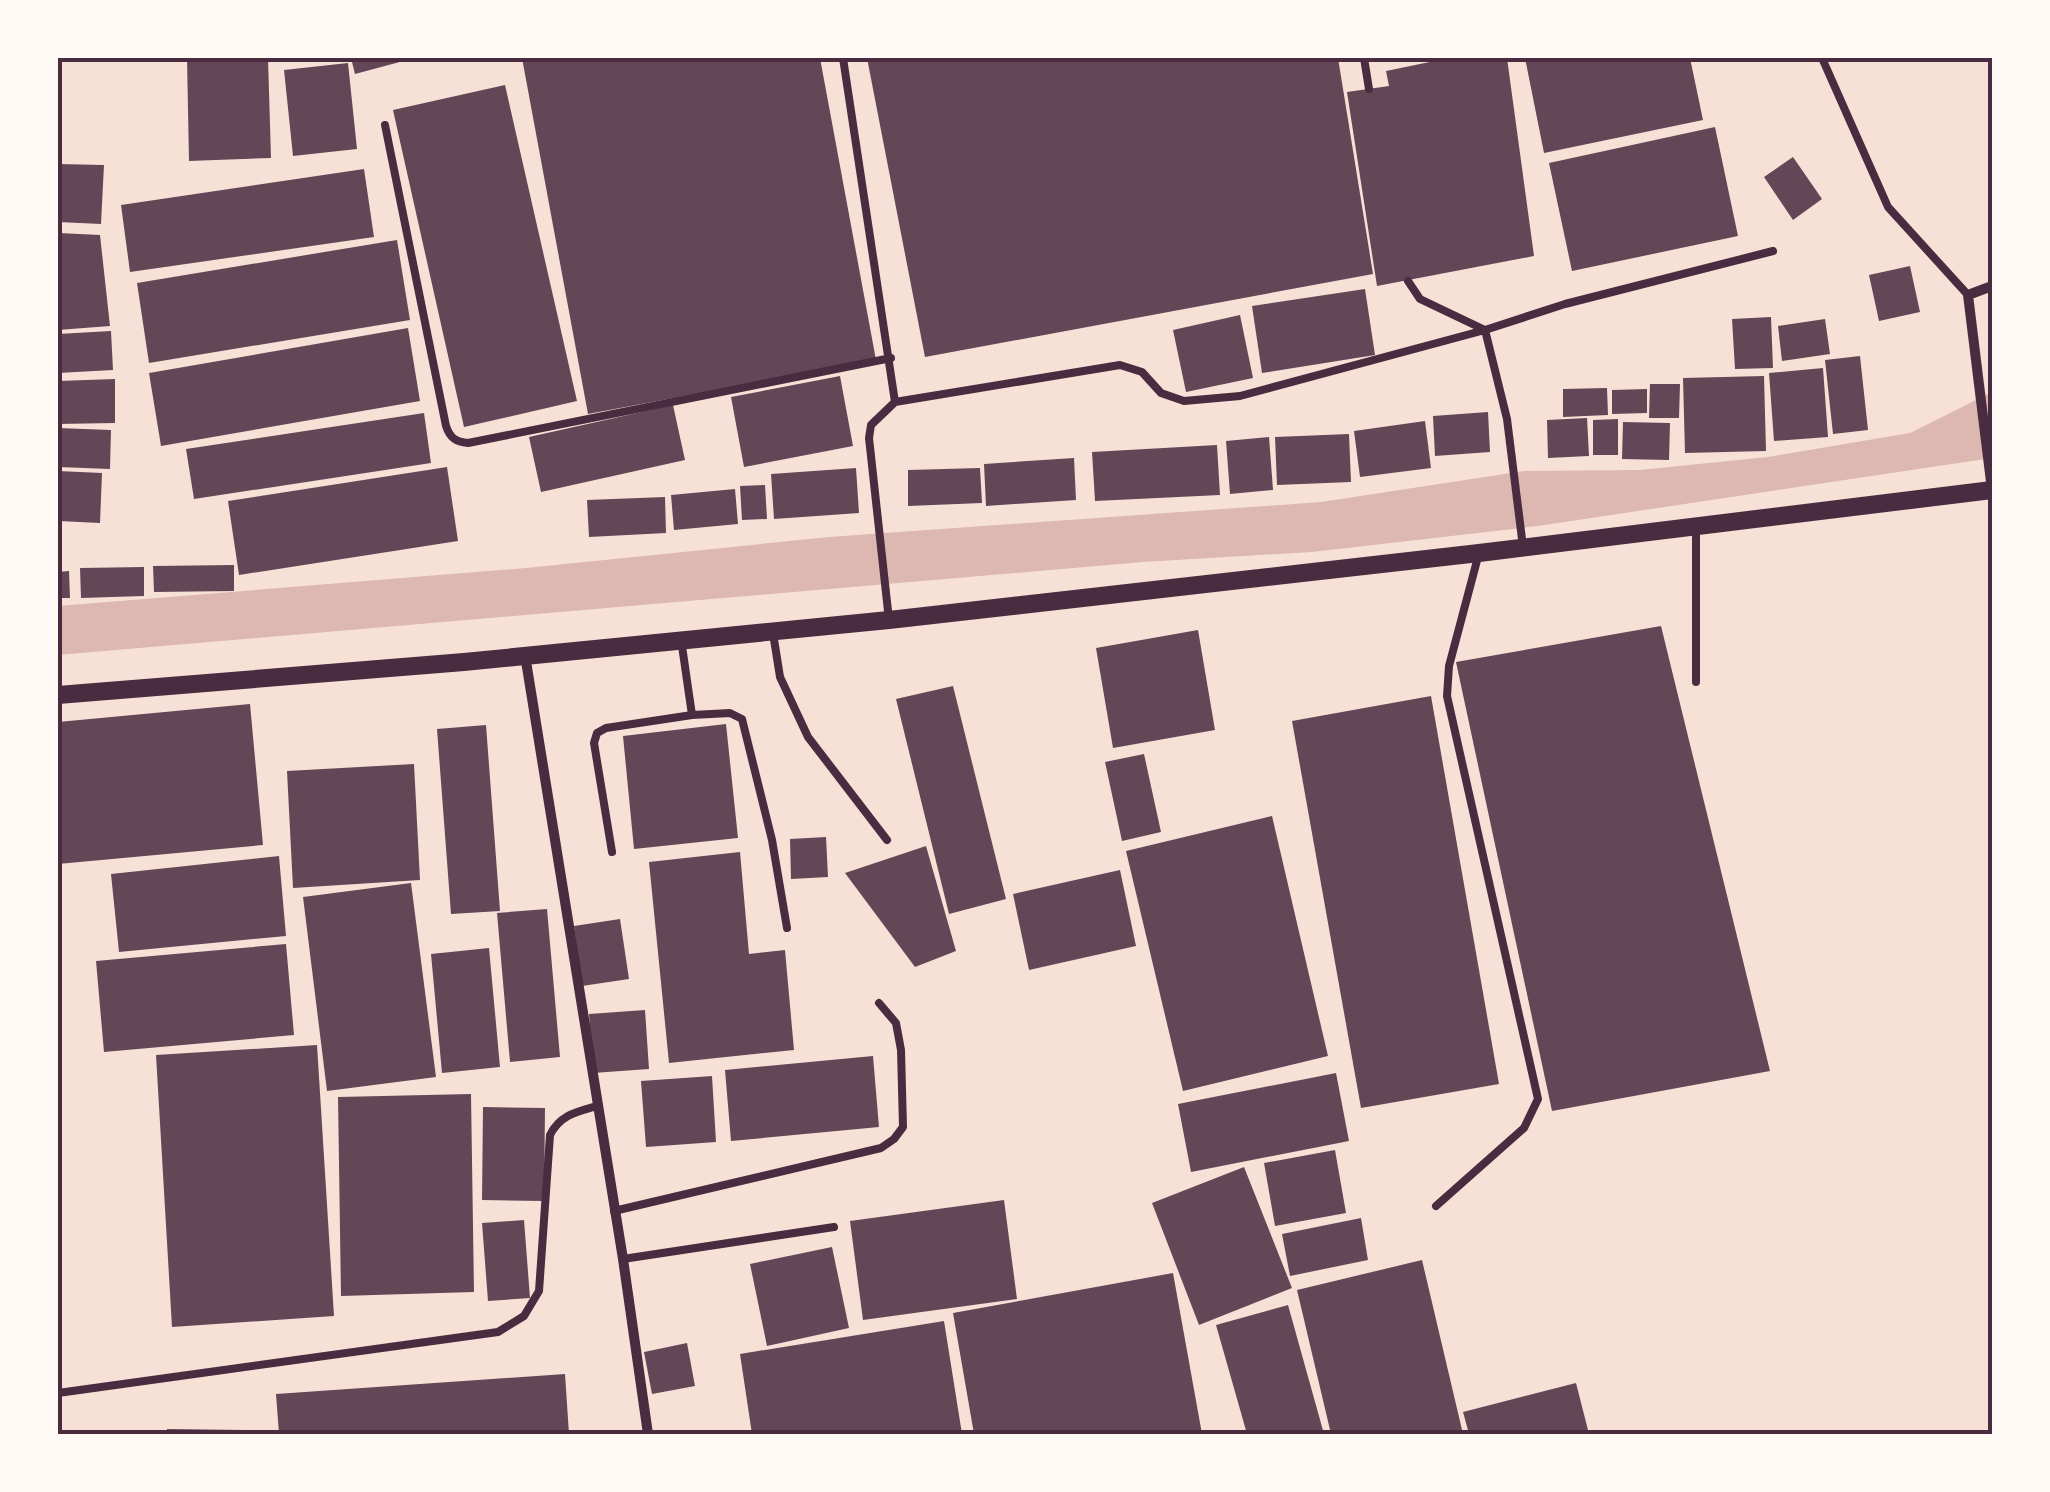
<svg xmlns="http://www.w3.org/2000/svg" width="2050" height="1492" viewBox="0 0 2050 1492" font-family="'Varela Round',sans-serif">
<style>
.water{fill:#dcb8b0}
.building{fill:#644757}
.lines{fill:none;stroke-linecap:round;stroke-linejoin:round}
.service{stroke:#4a2c40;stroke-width:8}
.minor{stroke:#4a2c40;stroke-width:10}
.tertiary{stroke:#4a2c40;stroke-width:18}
.neatline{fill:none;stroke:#4a2c40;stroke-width:4}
</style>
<rect width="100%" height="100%" fill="#f7e1d7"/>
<path class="water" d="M1992,392V458L1538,526L1312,552L1143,562L58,655V606L526,568L829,537L1321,502L1524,471L1639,470L1768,457L1910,433Z"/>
<path class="building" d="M187,58H268L271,158L189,161Z
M351,58H411V59L355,74Z
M522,58H820L876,360L588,414Z
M867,58H1338L1373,274L925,357Z
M1449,58H1507L1534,256L1377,286L1347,92L1389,86L1386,71Z
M1525,58H1690L1703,120L1544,153Z
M348,63L357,149L293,156L284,70Z
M505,85L577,401L464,427L393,110Z
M1715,127L1738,236L1572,271L1549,163Z
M1793,157L1822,199L1793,220L1764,177Z
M58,164L104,165L101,224L58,222Z
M364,169L374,237L130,272L121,205Z
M58,233L100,235L110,326L58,330Z
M397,240L410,320L149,363L137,283Z
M1910,266L1920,312L1879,321L1869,275Z
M1365,289L1375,355L1262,373L1252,306Z
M1240,315L1253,378L1186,392L1173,330Z
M1771,317L1773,368L1735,369L1732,319Z
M1825,319L1830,354L1782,361L1778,326Z
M408,328L420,401L161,446L149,373Z
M111,331L113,370L58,373V334Z
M1860,356L1868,430L1833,434L1825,360Z
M1823,368L1828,437L1774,441L1769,373Z
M840,376L853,446L744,467L731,397Z
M1764,376L1766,451L1685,453L1683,378Z
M115,379V423L58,424V381Z
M1650,384H1680L1679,418H1649Z
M1607,388L1608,415L1563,417V389Z
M1647,389V413L1612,414V390Z
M673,405L685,460L541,492L529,437Z
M1488,412L1490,452L1435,456L1433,416Z
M424,413L431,463L194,499L186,449Z
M1587,418L1589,456L1548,458L1547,420Z
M1618,419V455H1593V420Z
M1425,421L1431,468L1360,477L1354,431Z
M1623,422L1670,423L1669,460L1622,459Z
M58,428L111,430L110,469L58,467Z
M1349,434L1351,482L1277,485L1275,437Z
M1269,437L1273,490L1230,494L1226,441Z
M1217,445L1220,495L1095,501L1092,452Z
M1074,458L1076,500L986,506L984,464Z
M447,467L458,541L239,575L228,501Z
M856,468L859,513L774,519L771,474Z
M980,468L982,503L908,506V470Z
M58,471L102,473L100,523L58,521Z
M765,485L767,519L742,520L740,486Z
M735,489L738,524L674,530L671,495Z
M665,497L666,533L589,537L587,500Z
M234,565V591L154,592L153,566Z
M144,567V596L81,598L80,568Z
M69,571L70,598H58V572Z
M1661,626L1770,1071L1552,1111L1456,662Z
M1198,630L1215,730L1113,748L1096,648Z
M953,686L1006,899L949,914L896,699Z
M1431,696L1499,1084L1361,1108L1292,721Z
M250,704L263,845L58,864V722Z
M726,724L738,838L634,849L623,736Z
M486,725L500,911L451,914L437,729Z
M1144,754L1161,832L1122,841L1105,762Z
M414,764L420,880L293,888L287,771Z
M1272,816L1328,1056L1183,1091L1126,851Z
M826,837L828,877L791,879L790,839Z
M926,846L956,951L915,967L845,873Z
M740,852L749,954L785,950L794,1050L669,1063L649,862Z
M279,856L286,936L119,952L111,874Z
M1120,870L1136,946L1029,970L1013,894Z
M411,883L436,1077L327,1091L303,897Z
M547,909L560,1057L510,1062L497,913Z
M620,919L629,979L582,986L574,926Z
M286,944L294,1035L104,1052L96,961Z
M489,948L500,1067L442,1073L431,954Z
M645,1010L649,1069L593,1073L589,1014Z
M317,1045L334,1316L172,1327L156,1055Z
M873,1056L879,1127L731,1141L725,1070Z
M1336,1073L1349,1141L1191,1172L1178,1104Z
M712,1076L716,1142L646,1147L641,1081Z
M471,1094L474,1292L341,1296L338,1097Z
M483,1107L545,1108L544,1201L482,1200Z
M1335,1150L1346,1213L1275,1226L1264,1163Z
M1244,1167L1292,1288L1199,1325L1152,1203Z
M1004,1200L1017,1299L863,1320L850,1221Z
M1361,1218L1368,1260L1290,1276L1282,1234Z
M524,1220L530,1298L488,1301L482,1223Z
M832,1247L849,1328L767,1346L750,1264Z
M1422,1260L1463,1434H1331L1297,1290Z
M1173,1273L1202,1434H974L953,1313Z
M1288,1305L1324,1434H1247L1216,1325Z
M944,1321L962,1434H752L740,1354Z
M687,1343L695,1386L652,1394L644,1352Z
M565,1374L569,1434H279L276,1394Z
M1576,1383L1589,1434H1469L1463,1412Z
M167,1429L248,1430V1434H167Z"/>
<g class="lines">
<path class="service" d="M843,58L895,402L871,425L869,438L889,620
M1364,58L1369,89
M1822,58L1888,207L1968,295
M385,125L446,426C450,438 456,442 468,443L891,358
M1408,281L1420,299L1485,330L1507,419L1523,547
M895,402L1120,365L1142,372L1161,393L1184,401L1240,396L1485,330L1565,304L1773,251
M773,633L780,677L808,737L887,840
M1696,682V527
M692,715L730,713L742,719L772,840L787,928
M612,852L594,743L597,733L606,728L692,715L681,639
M1436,1206L1524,1128L1538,1099L1447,696L1449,666L1479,553
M614,1211L881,1148L894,1139L903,1127L901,1050L896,1023L879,1003
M623,1259L834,1227
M58,1393L498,1332L524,1316L539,1291L550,1135C560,1115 576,1112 597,1106"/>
<path class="minor" d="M1992,286L1968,295L1992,490
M525,655L623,1259L648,1434"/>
<path class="tertiary" d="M58,695L464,662L889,620L1479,553L1992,490"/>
</g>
<rect width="2050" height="1492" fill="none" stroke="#fffaf5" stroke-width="120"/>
<rect x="60" y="60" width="1930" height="1372" class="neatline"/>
</svg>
